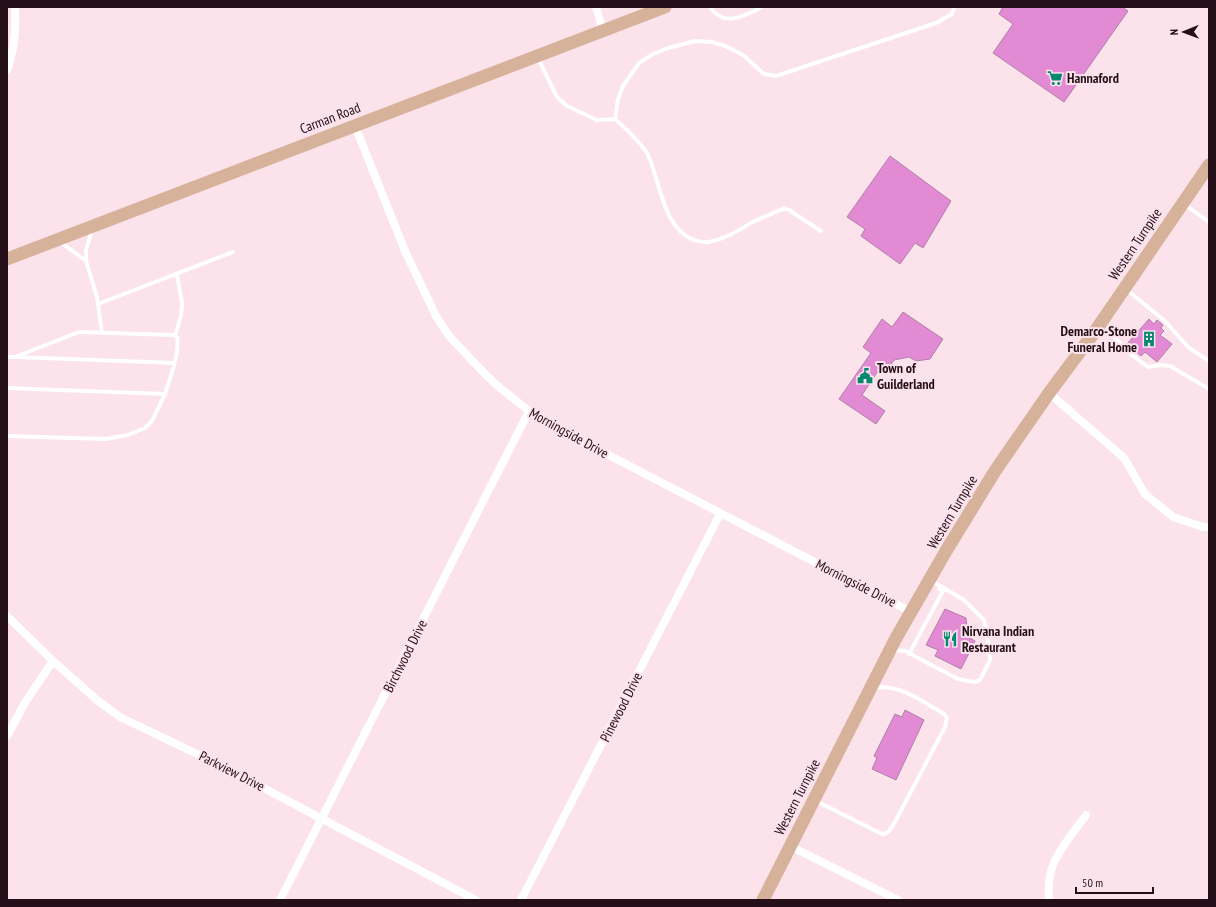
<svg xmlns="http://www.w3.org/2000/svg" width="1216" height="907" viewBox="0 0 1216 907" font-family="'PT Sans Narrow',sans-serif">
<style>
.building{fill:#e28ad3;stroke:#af80a6}
.lines{fill:none;stroke-linecap:round;stroke-linejoin:round}
.lane{stroke:#fff;stroke-width:4}
.street{stroke:#fff;stroke-width:8}
.primary{stroke:#d7b29a;stroke-width:13}
.labels{text-anchor:middle;stroke-width:4;stroke-linejoin:round;paint-order:stroke}
.poi-label{font-size:14px;font-weight:bold;fill:#250f19;stroke:#fbe2eb;text-anchor:start}
.street-label{font-size:14px;fill:#250f19;stroke:#fbe2eb}
</style>
<rect width="100%" height="100%" fill="#fbe2eb"/>
<path class="building" d="M1003,7H1122L1128,11L1064,102L993,53L1013,24L999,14Z
M890,156L951,201L923,248L915,243L900,264L861,236L865,229L847,217Z
M903,312L943,339L930,359L916,361L909,357L894,360L890,366L884,362L862,395L885,411L876,424L839,399L871,353L863,347L882,319L892,327Z
M1149,319L1154,324L1157,320L1163,325L1161,328L1164,331L1160,335L1172,344L1157,362L1145,352L1141,356L1127,344Z
M945,609L966,618L968,637L975,641L961,669L935,656L938,650L926,645Z
M905,710L924,720L896,780L872,769L877,758L874,756L895,714L902,717Z"/>
<g class="lines">
<path class="lane" d="M710,7C724,28 744,16 762,7
M538,58L557,97L567,106L597,120L615,119L618,99L623,86L639,63L653,54L668,48L695,41L712,42L725,46L743,55L764,74L776,76L936,23L952,14L954,7
M615,119C625,128 642,143 648,155C660,181 663,229 694,240C699,241 704,243 709,242C726,239 739,230 753,222C763,217 774,213 784,208L789,210L821,231
M1184,204L1209,222
M59,241L86,261L97,297L102,333
M86,261V250L92,230
M1127,290L1165,321L1188,347L1209,361
M98,304L233,252
M1100,328L1113,336L1132,355L1148,367L1161,365L1170,366L1209,389
M175,336L181,316L182,303L177,274
M7,357H15L79,332L173,335L177,337C180,353 170,378 165,394L7,388
M17,357L174,363
M7,436L106,439L128,435L145,428L152,421L165,394
M892,650L905,651L958,679L974,682L980,680L990,660L987,632L984,620L964,600L930,580
M909,654L944,589H939
M816,801L882,834C889,834 891,828 895,822L945,727L947,718L944,714C923,702 899,683 874,688"/>
<path class="street" d="M596,7L603,31
M7,70C15,50 16,28 15,7
M355,126L405,251L436,316L449,336L485,374L499,387L529,411L574,437L911,612
M1049,393L1124,458L1145,494L1173,517L1203,527H1209
M7,616L53,661L97,700L120,717L216,763L476,900
M7,736L26,701L53,661
M790,846L898,900
M280,900L529,411
M521,900L720,514
M1049,900C1048,889 1049,876 1053,865C1059,849 1076,829 1086,815"/>
<path class="primary" d="M7,259L665,7
M763,900L896,638L946,551L995,471L1049,393L1096,330L1209,165"/>
</g>
<defs>
<symbol id="supermarket-bare" viewBox="-9 -9 18 18"><path d="M-6-5.5h2.5l.6 2H6L4.5 2H-2.5L-4.4-4H-6ZM-1.5 3.2a1.3 1.3 0 1 0 .1 0ZM3 3.2a1.3 1.3 0 1 0 .1 0Z" fill="#00896e" stroke="#fbe2eb" stroke-width="2.5" paint-order="stroke"/></symbol>
<symbol id="building-bare" viewBox="-9 -9 18 18"><path d="M-4-6H4V6H1V3H-1V6H-4ZM-2.5-4.3h1.7v1.8h-1.7ZM.8-4.3h1.7v1.8H.8ZM-2.5-1h1.7V.8h-1.7ZM.8-1h1.7V.8H.8Z" fill="#00896e" stroke="#fbe2eb" stroke-width="2.5" paint-order="stroke"/></symbol>
<symbol id="civic-bare" viewBox="-9 -9 18 18"><path d="M-.6-6.5H3V-4.5H.6V-3L4-1V1h2V6H-6V1h2V-1L-.6-3ZM-1.2 2.5V6h2.4V2.5Z" fill="#00896e" stroke="#fbe2eb" stroke-width="2.5" paint-order="stroke"/></symbol>
<symbol id="restaurant-bare" viewBox="-9 -9 18 18"><path d="M-5-6h1v4h1v-4h1v4h1v-4h1v5L-1.5 .5V6h-2V.5L-5-1ZM5-6V6H3V1.5H1.5Q1.5-4 5-6Z" fill="#00896e" stroke="#fbe2eb" stroke-width="2.5" paint-order="stroke"/></symbol>
</defs>
<g fill-rule="evenodd">
<use href="#supermarket-bare" x="1044" y="67" width="22" height="22"/>
<use href="#building-bare" x="1138" y="328" width="22" height="22"/>
<use href="#civic-bare" x="854" y="365" width="22" height="22"/>
<use href="#restaurant-bare" x="939" y="628" width="22" height="22"/>
</g>
<g class="labels">
<g class="poi-label">
<text x="1067" y="83">Hannaford</text>
<text x="1137" y="336" text-anchor="end">Demarco-Stone<tspan x="1137" dy="16">Funeral Home</tspan></text>
<text x="877" y="373">Town of<tspan x="877" dy="16">Guilderland</tspan></text>
<text x="962" y="636">Nirvana Indian<tspan x="962" dy="16">Restaurant</tspan></text>
</g>
<g class="street-label">
<text transform="translate(330 118) rotate(-21)" y="5">Carman Road</text>
<text transform="translate(1135 244) rotate(-56)" y="5">Western Turnpike</text>
<text transform="translate(569 433) rotate(29)" y="5">Morningside Drive</text>
<text transform="translate(952 512) rotate(-59)" y="5">Western Turnpike</text>
<text transform="translate(856 583) rotate(27)" y="5">Morningside Drive</text>
<text transform="translate(405 656) rotate(-63)" y="5">Birchwood Drive</text>
<text transform="translate(621 707) rotate(-63)" y="5">Pinewood Drive</text>
<text transform="translate(232 771) rotate(27)" y="5">Parkview Drive</text>
<text transform="translate(797 797) rotate(-63)" y="5">Western Turnpike</text>
</g>
</g>
<rect width="1216" height="907" fill="none" stroke="#250f19" stroke-width="16"/>
<g transform="translate(1184 32) rotate(269)" stroke="#fbe2eb" stroke-width="3" paint-order="stroke">
<path d="M0-3L7 15L0 10L-7 15Z" fill="#250f19"/>
<text y="-6" font-size="11" font-weight="bold" text-anchor="middle" fill="#250f19">N</text>
</g>
<path d="M1076 887v6h77v-6" fill="none" stroke="#250f19" stroke-width="2"/>
<text x="1082" y="887" font-size="12" fill="#250f19" stroke="#fbe2eb" stroke-width="3" paint-order="stroke">50 m</text>
</svg>
